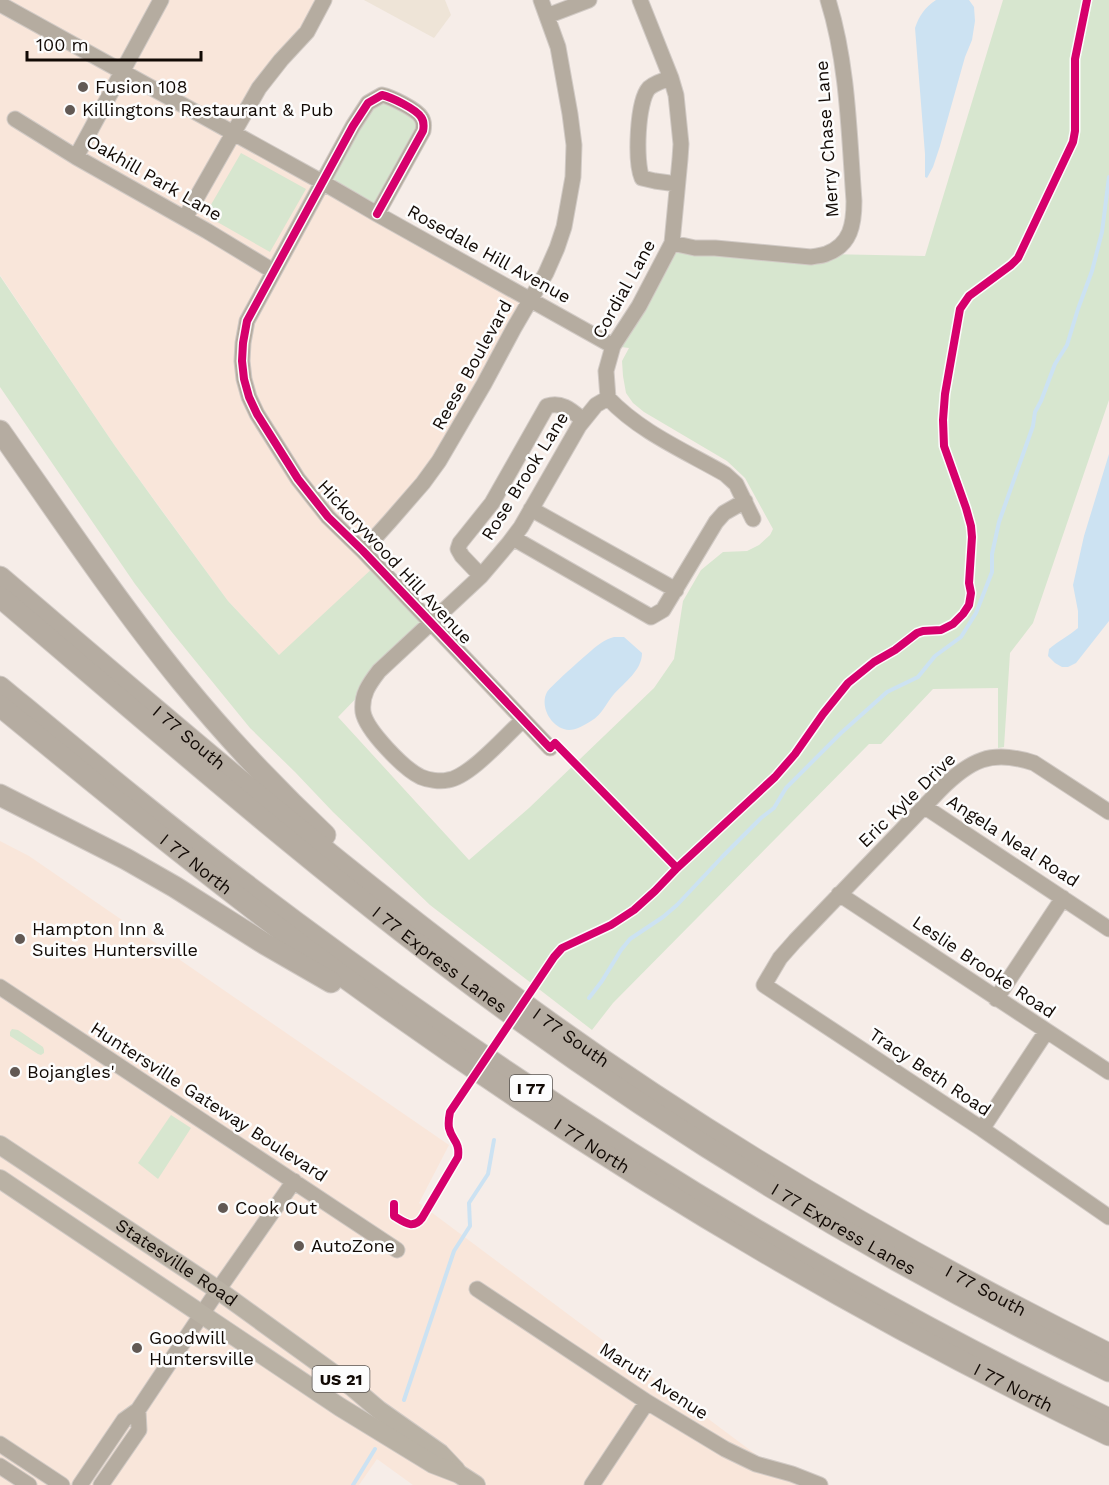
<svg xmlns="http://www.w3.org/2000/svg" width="1109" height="1485" viewBox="0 0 1109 1485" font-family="'Work Sans',sans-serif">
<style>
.built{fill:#f9e6da}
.education{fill:#eee4d7}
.green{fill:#d7e6cf}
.water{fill:#cce2f2}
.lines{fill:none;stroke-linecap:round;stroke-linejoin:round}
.stream{stroke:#cce2f2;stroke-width:4}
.minor-casing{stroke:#d1cac5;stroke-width:17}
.major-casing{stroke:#d1cac5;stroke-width:20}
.highway-casing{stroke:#d1cac5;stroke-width:23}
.minor{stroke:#b5aca0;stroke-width:15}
.major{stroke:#b9b1a4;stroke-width:18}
.highway{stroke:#b5aca1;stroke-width:21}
.cycleway-casing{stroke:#fdfdfd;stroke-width:11}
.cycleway{stroke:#d6006c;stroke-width:8}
.poi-dot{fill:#625954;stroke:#fdfdfd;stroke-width:2}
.labels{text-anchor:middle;stroke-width:5;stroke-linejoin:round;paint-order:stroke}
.shield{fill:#fdfdfd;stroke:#58534f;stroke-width:1.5}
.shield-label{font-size:16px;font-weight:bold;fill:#120a05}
.poi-label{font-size:18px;fill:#120a05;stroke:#fdfdfd;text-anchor:start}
.street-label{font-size:18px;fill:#120a05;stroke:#fdfdfd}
</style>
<rect width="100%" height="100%" fill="#f6ede8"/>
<path class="built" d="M0,0H333L311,39L276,74L240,134L531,299L459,428L363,551L430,622L379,671L338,717L228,601L115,446L0,275Z
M0,841L29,856L449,1145L419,1203L797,1485H413L377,1459L359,1485H0Z"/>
<path class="education" d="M364,0H445L451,15L434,38Z"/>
<path class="green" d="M1003,0H1109V400L1033,623L1010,653L1004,747L998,748V688L933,689L881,744H869L613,1003L592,1030L430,905L333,812L295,772L250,728L171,631L135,584L0,387V276L115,446L162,511L228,601L279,655L376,565L430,622L338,717L469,860L529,808L654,688L674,659L683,601L701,570L723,552L747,551L759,545L770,535L773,529L745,478L727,461L644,412L633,403L626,393L623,376L622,361L629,348L613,346L672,243L826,254L925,256Z
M375,98L422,119L377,214L322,182Z
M241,153L306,189L270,252L205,215Z
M12,1029L18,1030L43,1047L44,1050V1053L41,1055L38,1054L10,1036V1032Z
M171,1115L191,1128L158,1179L138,1163Z"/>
<path class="water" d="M936,0H969L974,7L975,21L972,40L965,57L940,146L933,167L927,178L925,177V154L915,28C919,16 925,7 936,0Z
M1109,454V621L1076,663L1068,667H1062L1055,663L1048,656L1049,649C1058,641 1069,636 1078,628V611L1073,585L1084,536Z
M614,637H624L642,653C642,670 625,682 614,694C606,703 602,715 591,721C585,725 576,730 569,730C552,729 539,707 547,692C550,687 594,647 601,643C605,640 610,638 614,637Z"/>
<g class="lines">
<path class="stream" d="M589,998L602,981L621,950L630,939L663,917L677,905L723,856L761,818L774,808L786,788L841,733L887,692L918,677L935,656L961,637L976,613L992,572V554L999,522L1033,426L1035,412L1041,401L1055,364L1067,345L1078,309L1092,271L1102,232L1109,177
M404,1400L454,1251L470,1226L469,1203L488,1174L494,1140
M353,1485L375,1449"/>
<defs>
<path id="minor" d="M640,0L671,78L676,95L681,144L680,159L672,243L639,306L613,346L606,371L608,398C640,432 685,451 725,474L736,484L753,519
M0,4L322,182L377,214L613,346
M547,16L589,0
M671,78C664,80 655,83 649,88C637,101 635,162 642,178L655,181L677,184
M15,119L76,157L207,231L273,271
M76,157L161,0
M377,214L423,131C424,126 424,121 421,117C416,109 391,97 382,95L368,103L353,126L247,321L243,343L242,361L244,379L249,397L257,414L298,479L328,517L363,551L550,748
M185,218L259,88L281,60L307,32L324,0
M672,243L695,248H715L811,257C815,256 821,256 826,254C851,245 854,224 854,201C849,134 848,64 828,0
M531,509L676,590
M513,538L651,617L663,610L716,522L724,513L745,501
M363,551L390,521L423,483L439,461L484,384L514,328L546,273L557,248L564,227L573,177L574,145L570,114L558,47L541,0
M481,576L462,556L458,549L460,543L492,503L547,406C562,401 572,411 583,420
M523,720C506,735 470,777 448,780C440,782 428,780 421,777C404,769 366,730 363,712C361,695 369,684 379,671L481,576L509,543L521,527L579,426L596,405L608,398
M925,807L1109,929
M1109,812L1034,763C991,749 970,760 940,790L795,941L780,958L764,985L982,1129L1109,1217
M839,894L1109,1072
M0,987L397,1250
M996,999L1063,898
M982,1129L1046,1032
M477,1289L647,1402L725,1449L756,1464L792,1474L820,1485
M0,1444L62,1485
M0,1466L29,1485
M80,1485L124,1420L138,1410L218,1290L294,1181
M101,1485L139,1430L138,1410
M592,1485L647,1402"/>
<g id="major">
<path id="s1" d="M0,1145L218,1290L352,1387L379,1410L440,1453L456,1470"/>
<path d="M0,1179L340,1407L433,1464L459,1474L476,1485"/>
</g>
<g id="highway">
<path d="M0,431C59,515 117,602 182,682C226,736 274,787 325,835"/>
<path id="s2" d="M0,577C168,720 335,865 513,996C700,1134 901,1251 1109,1354"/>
<path id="s3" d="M0,597C166,738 330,882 507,1011C696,1148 898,1269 1109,1371"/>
<path d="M0,687C81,754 161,821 245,884C515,1089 803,1273 1109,1419"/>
<path id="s4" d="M0,706C121,805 242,904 369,995C602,1162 850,1311 1109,1435"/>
<path d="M0,795L126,859L175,887L265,944L331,982"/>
</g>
</defs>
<use href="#minor" class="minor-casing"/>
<use href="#major" class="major-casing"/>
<use href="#highway" class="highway-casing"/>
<use href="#minor" class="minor"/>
<use href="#major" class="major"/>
<use href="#highway" class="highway"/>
<defs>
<path id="cycleway" d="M377,214L423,131C424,126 424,121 421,117C416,109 391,97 382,95L368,103L353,126L247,321L243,343L242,361L244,379L249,397L257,414L298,479L328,517L363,551L550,748L555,743L677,868
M394,1204V1216C404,1222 413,1230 422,1218L458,1157C460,1141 452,1141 449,1128C448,1122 449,1117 450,1112L554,957L562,948L611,925L634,910L655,891L677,868L775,777L795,754L823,714L848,683L874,662L895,650L917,633L923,631L941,630L953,624L963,614L969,605L971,593L969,583L972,537L971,526L966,508L944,446L943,420L945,394L960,309L969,296L1011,265L1018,258L1073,142L1075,131V59L1087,0"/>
</defs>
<use href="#cycleway" class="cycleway-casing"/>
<use href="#cycleway" class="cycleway"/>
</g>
<g class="poi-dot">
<circle cx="83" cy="87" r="6"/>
<circle cx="70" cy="110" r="6"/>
<circle cx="20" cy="939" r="6"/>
<circle cx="15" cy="1072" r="6"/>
<circle cx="223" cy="1208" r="6"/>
<circle cx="299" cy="1246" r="6"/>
<circle cx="137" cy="1348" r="6"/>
</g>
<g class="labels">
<g class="shield">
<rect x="510" y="1075" width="42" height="26" rx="4.5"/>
<rect x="312.5" y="1366" width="57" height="26" rx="4.5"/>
</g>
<g class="shield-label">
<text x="531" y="1094">I 77</text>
<text x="341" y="1385">US 21</text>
</g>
<g class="poi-label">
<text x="95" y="93">Fusion 108</text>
<text x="82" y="116">Killingtons Restaurant &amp; Pub</text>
<text x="32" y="935">Hampton Inn &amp;<tspan x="32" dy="21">Suites Huntersville</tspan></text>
<text x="27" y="1078">Bojangles'</text>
<text x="235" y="1214">Cook Out</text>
<text x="311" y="1252">AutoZone</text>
<text x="149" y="1344">Goodwill<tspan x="149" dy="21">Huntersville</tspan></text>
</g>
<g class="street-label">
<text transform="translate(827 139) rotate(-94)" y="6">Merry Chase Lane</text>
<text transform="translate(154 178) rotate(30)" y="6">Oakhill Park Lane</text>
<text transform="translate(489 254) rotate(29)" y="6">Rosedale Hill Avenue</text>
<text transform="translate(624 289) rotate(-61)" y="6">Cordial Lane</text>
<text transform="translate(472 365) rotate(-61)" y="6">Reese Boulevard</text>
<text transform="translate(525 476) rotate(-58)" y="6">Rose Brook Lane</text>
<text transform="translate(395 562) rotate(47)" y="6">Hickorywood Hill Avenue</text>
<text dy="6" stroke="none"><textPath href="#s2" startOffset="248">I 77 South</textPath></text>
<text transform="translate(907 800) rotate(-44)" y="6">Eric Kyle Drive</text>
<text transform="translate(1013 841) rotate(33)" y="6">Angela Neal Road</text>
<text dy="6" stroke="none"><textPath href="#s4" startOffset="252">I 77 North</textPath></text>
<text dy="6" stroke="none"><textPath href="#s3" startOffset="570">I 77 Express Lanes</textPath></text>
<text transform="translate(984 967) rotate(34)" y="6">Leslie Brooke Road</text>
<text dy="6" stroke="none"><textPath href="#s2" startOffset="734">I 77 South</textPath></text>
<text transform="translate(930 1072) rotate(34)" y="6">Tracy Beth Road</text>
<text transform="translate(209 1102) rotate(33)" y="6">Huntersville Gateway Boulevard</text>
<text dy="6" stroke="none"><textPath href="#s4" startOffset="738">I 77 North</textPath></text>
<text dy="6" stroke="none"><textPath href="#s3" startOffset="1056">I 77 Express Lanes</textPath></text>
<text dy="6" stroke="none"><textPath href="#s1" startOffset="212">Statesville Road</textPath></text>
<text dy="6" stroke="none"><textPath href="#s2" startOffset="1220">I 77 South</textPath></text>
<text transform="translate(654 1381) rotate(33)" y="6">Maruti Avenue</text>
<text dy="6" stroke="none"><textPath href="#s4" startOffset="1224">I 77 North</textPath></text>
</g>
</g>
<path d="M27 51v9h174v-9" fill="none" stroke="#120a05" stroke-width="3"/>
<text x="36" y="51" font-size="18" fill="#120a05" stroke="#fdfdfd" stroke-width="4.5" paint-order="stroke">100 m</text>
</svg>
